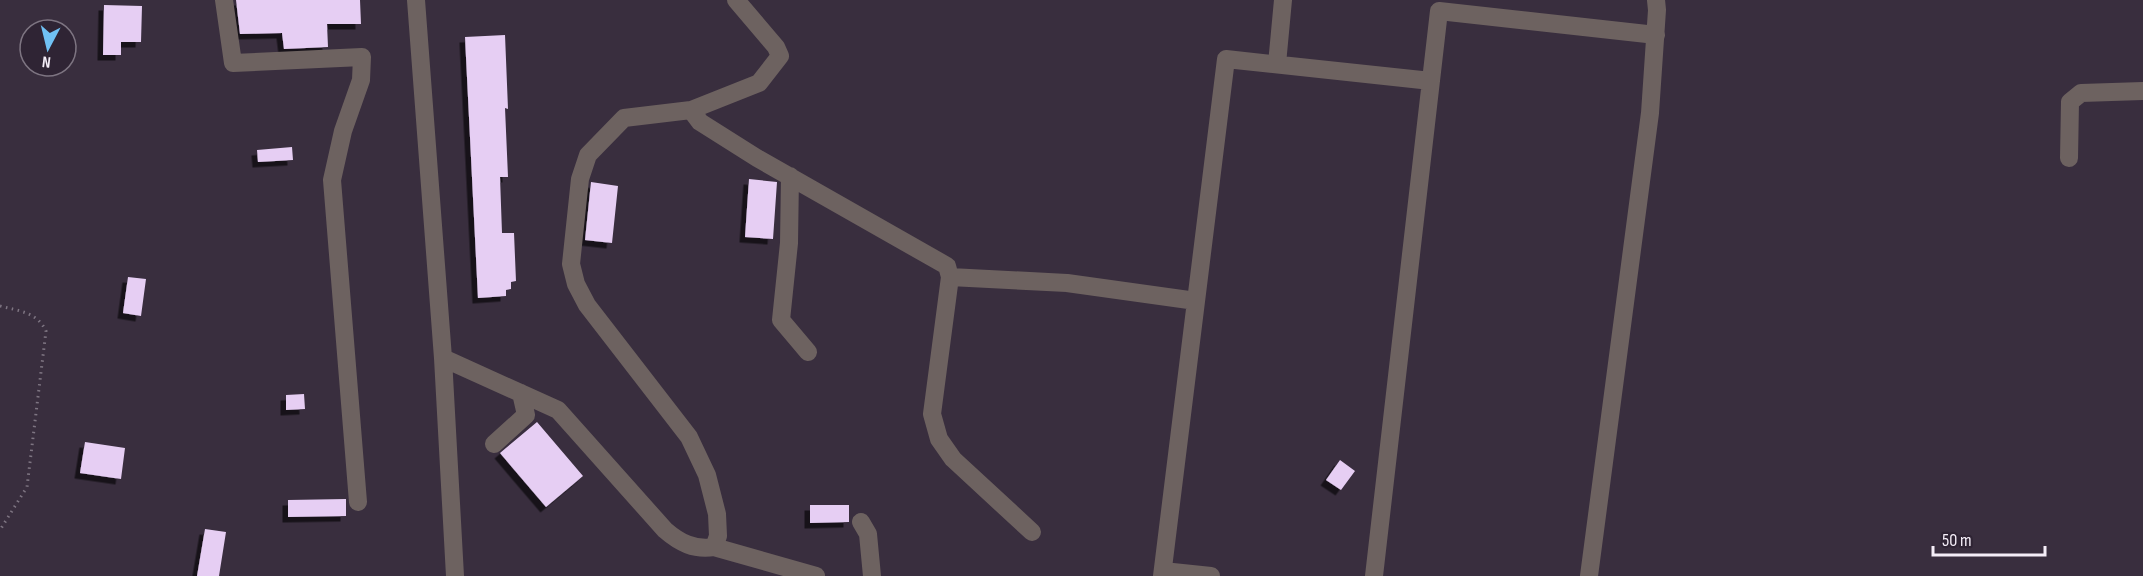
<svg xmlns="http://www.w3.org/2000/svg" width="2143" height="576" viewBox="0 0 2143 576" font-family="'Sofia Sans Condensed',sans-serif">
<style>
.building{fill:#e6cef3;filter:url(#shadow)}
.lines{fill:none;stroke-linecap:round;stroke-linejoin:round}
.path{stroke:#7e7582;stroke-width:3;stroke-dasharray:1.5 4.5;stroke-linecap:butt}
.minor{stroke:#6d6260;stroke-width:18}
</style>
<defs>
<filter id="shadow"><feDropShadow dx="-5.5" dy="5.5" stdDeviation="0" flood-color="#0009"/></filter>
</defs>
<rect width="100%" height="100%" fill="#392e3e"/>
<path class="building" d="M236,0H360L361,24H327L328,47L284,49L282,33L240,34Z
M104,5L142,6L141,42H121V55H103Z
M505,35L508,109L505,108L508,177H500L502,233H514L516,281L511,282V289L506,290V296L478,298L465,37Z
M292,147L293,160L258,162L257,150Z
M749,179L777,182L773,239L745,237Z
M591,182L618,186L612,243L585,240Z
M128,277L146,279L141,316L123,313Z
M304,394L305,409L286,410V395Z
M537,422L583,476L546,507L500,453Z
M85,442L125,448L121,479L80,473Z
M1340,460L1355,471L1341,490L1326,480Z
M346,499V516L288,517V500Z
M810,505H849V522L810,523Z
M205,529L226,532L219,576H197Z"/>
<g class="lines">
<path class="path" d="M0,306C19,311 37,312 46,331L27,487L0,530"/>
<path class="minor" d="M224,0L233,63L362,57L361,80L343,131L332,180L358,502
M416,0L443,358L455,576
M1277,64L1283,0
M691,110L700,122L757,158L947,266L950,277L932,414L939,439L953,459L1032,532
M2069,158L2070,102L2081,93L2143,91
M790,176L789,243L781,320L808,352
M950,277L1067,283L1196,301
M443,358L558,410L665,530C680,543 694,550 714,547L718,536L717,514L707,475L689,437L587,305L576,284L571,264L580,179L588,155L624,118L691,110L759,83L780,56L776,47L736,0
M494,444L526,415L521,393
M861,522L868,534L872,576
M714,547L816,576
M1163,571L1211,576
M1162,576L1226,59L1431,81
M1374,576L1439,11L1656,35
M1589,576L1650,113L1657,10L1656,0"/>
</g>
<g transform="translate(48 48) rotate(187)"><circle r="28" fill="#2f2434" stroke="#7e7582" stroke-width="1.5"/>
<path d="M0-4.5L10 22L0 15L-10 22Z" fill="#70c1f4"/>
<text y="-9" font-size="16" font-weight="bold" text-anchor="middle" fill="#f5eef8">N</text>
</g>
<path d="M1933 546v9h112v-9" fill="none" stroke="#f5eef8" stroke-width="3"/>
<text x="1942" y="546" font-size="18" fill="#f5eef8" stroke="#2f2434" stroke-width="4.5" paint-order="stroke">50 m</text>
</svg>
